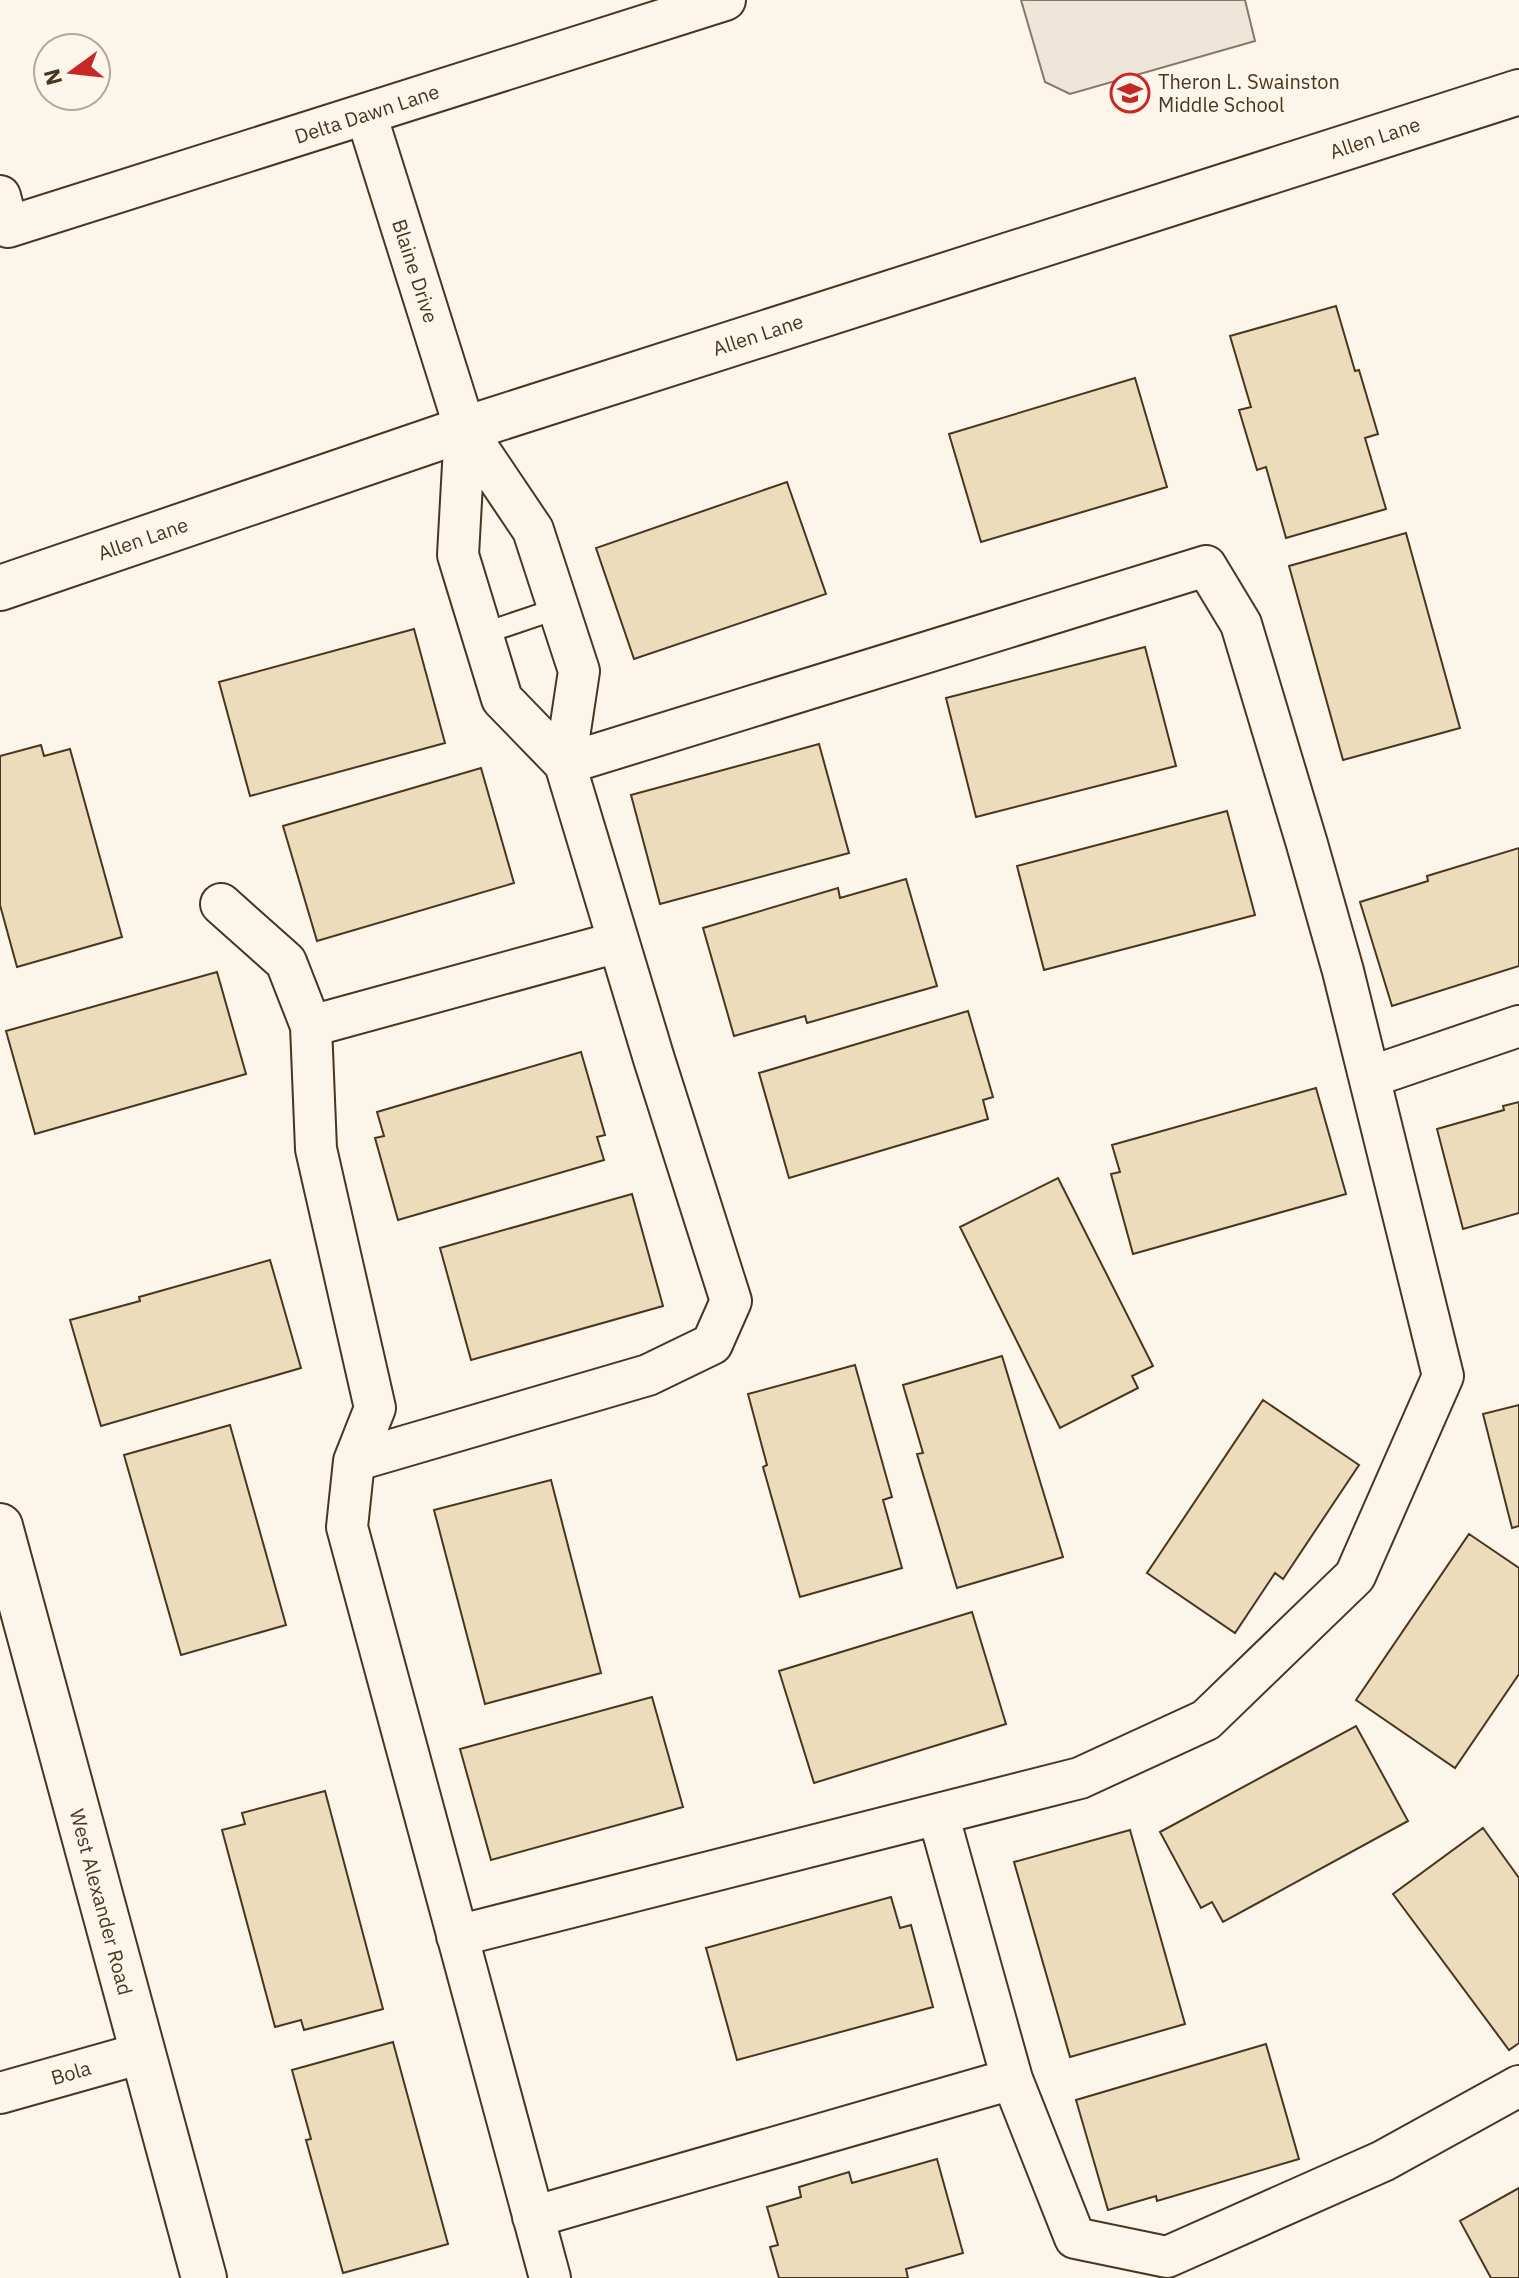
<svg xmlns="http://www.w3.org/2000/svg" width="1519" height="2278" viewBox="0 0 1519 2278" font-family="'IBM Plex Sans',sans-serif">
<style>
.green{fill:#ede6d9;stroke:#887966;stroke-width:2}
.building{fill:#ecdcbc;stroke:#4a3520;stroke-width:2}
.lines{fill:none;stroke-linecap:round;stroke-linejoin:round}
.service-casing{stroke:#4a3520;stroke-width:24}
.minor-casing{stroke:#4a3520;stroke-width:44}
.secondary-casing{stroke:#4a3520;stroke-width:48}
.service{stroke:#fbf6e9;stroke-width:20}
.minor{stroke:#fbf6e9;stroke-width:40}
.secondary{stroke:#fbf6e9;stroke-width:44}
.labels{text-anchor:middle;stroke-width:6;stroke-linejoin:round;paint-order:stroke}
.poi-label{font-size:20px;fill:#4a3520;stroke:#fbf6e9;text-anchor:start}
.street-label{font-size:20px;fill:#4a3520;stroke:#fbf6e9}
</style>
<rect width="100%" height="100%" fill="#fbf6e9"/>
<path class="green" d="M1021,0H1245L1255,41L1070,94L1045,82Z"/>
<path class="building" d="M1336,306L1355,371L1359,370L1378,434L1365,438L1386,509L1286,538L1266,467L1257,470L1239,410L1251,407L1230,336Z
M1135,378L1167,487L981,542L949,434Z
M787,482L826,594L634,659L596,548Z
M1406,533L1460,728L1343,760L1289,566Z
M414,629L445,743L250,796L219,682Z
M1145,647L1176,766L976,817L946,698Z
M819,744L849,853L660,904L631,795Z
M41,745L44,756L70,749L122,937L17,967L0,905V756Z
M481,768L514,883L317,941L283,826Z
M1227,811L1255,915L1044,970L1017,866Z
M1519,848V966L1392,1006L1360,902L1428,881L1427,876Z
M906,879L937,986L807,1023L805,1016L734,1036L703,928L838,888L840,898Z
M217,972L246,1074L35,1134L6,1031Z
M968,1011L993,1097L983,1100L988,1119L789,1178L759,1073Z
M581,1052L605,1135L597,1137L604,1160L398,1220L375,1138L384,1136L377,1112Z
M1316,1088L1346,1194L1133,1254L1111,1174L1120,1172L1112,1145Z
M1519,1102V1213L1463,1229L1437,1129L1504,1110L1503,1106Z
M1058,1178L1153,1366L1132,1376L1138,1388L1060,1428L960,1227Z
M632,1194L663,1306L471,1360L440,1248Z
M270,1260L301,1368L101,1426L70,1320L140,1301L139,1297Z
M1002,1356L1063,1557L957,1588L917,1454L923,1453L903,1385Z
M855,1365L892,1497L883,1500L902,1568L800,1597L763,1467L767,1465L748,1394Z
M1263,1400L1359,1465L1283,1579L1275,1573L1235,1633L1147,1573Z
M1519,1405V1526L1512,1528L1483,1414Z
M230,1425L286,1625L181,1655L124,1455Z
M551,1480L601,1673L485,1704L434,1510Z
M1469,1534L1519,1568V1674L1455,1768L1356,1700Z
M972,1612L1006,1724L814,1783L779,1671Z
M652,1697L683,1807L491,1860L460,1749Z
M1356,1726L1408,1821L1223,1922L1212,1902L1201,1908L1160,1832Z
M325,1791L383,2009L304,2030L301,2020L275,2027L222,1830L245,1824L242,1813Z
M1483,1828L1519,1878V2043L1509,2050L1393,1894Z
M1130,1830L1185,2024L1070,2057L1014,1862Z
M891,1897L900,1928L911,1925L933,2007L737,2060L706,1948Z
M393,2042L448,2244L343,2273L306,2140L311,2139L292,2070Z
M1266,2044L1299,2159L1157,2201L1156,2196L1108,2210L1076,2100Z
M937,2159L963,2253L906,2269L908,2278H779L770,2247L778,2245L767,2207L801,2197L799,2187L849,2172L852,2183Z
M1519,2188V2278H1491L1460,2221Z"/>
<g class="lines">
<defs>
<path id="service" d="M482,634L559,608"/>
<path id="minor" d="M0,196L8,227L725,0
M465,429L458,555L502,699L565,764
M221,904L286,962L311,1026L316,1149L375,1408L354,1461L347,1527L550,2278
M311,1026L618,942
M1370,1077L1519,1026
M354,1461L648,1375L712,1344L731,1301L654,1059L565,764L579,671L533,530L465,429L366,114
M938,1814L1012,2079L1075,2238L1167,2257L1383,2161L1519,2086
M457,1936L1080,1778L1206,1720L1355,1576L1443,1376L1343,971L1307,844L1241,624L1206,566L565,764
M0,2093L142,2053
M533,2217L1012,2079"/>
<path id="secondary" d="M0,588L465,429L1519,92
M0,1526L204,2278"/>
</defs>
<use href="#service" class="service-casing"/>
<use href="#minor" class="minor-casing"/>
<use href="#secondary" class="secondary-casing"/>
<use href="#service" class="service"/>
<use href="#minor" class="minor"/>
<use href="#secondary" class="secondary"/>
</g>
<defs>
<symbol id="school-ring" viewBox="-11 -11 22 22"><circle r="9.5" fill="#fbf6e9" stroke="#c62828" stroke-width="1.5"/><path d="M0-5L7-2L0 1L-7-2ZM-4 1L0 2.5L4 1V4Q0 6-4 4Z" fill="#c62828"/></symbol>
</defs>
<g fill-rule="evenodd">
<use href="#school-ring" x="1108" y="71" width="44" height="44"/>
</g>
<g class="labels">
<g class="poi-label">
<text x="1158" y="89">Theron L. Swainston<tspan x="1158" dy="23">Middle School</tspan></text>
</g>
<g class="street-label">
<text transform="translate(367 114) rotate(-18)" y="7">Delta Dawn Lane</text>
<text transform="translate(1375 138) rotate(-18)" y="7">Allen Lane</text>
<text transform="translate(415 271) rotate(72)" y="7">Blaine Drive</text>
<text transform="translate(758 335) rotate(-18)" y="7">Allen Lane</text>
<text transform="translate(143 539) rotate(-19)" y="7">Allen Lane</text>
<text transform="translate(101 1902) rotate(75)" y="7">West Alexander Road</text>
<text transform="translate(71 2073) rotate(-16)" y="7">Bola</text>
</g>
</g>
<g transform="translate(72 72) rotate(255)"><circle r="38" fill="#fbf6e9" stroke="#b4a999" stroke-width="2"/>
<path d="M0-6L14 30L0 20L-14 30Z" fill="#c62828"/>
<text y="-12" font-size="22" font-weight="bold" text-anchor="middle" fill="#4a3520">N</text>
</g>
</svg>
